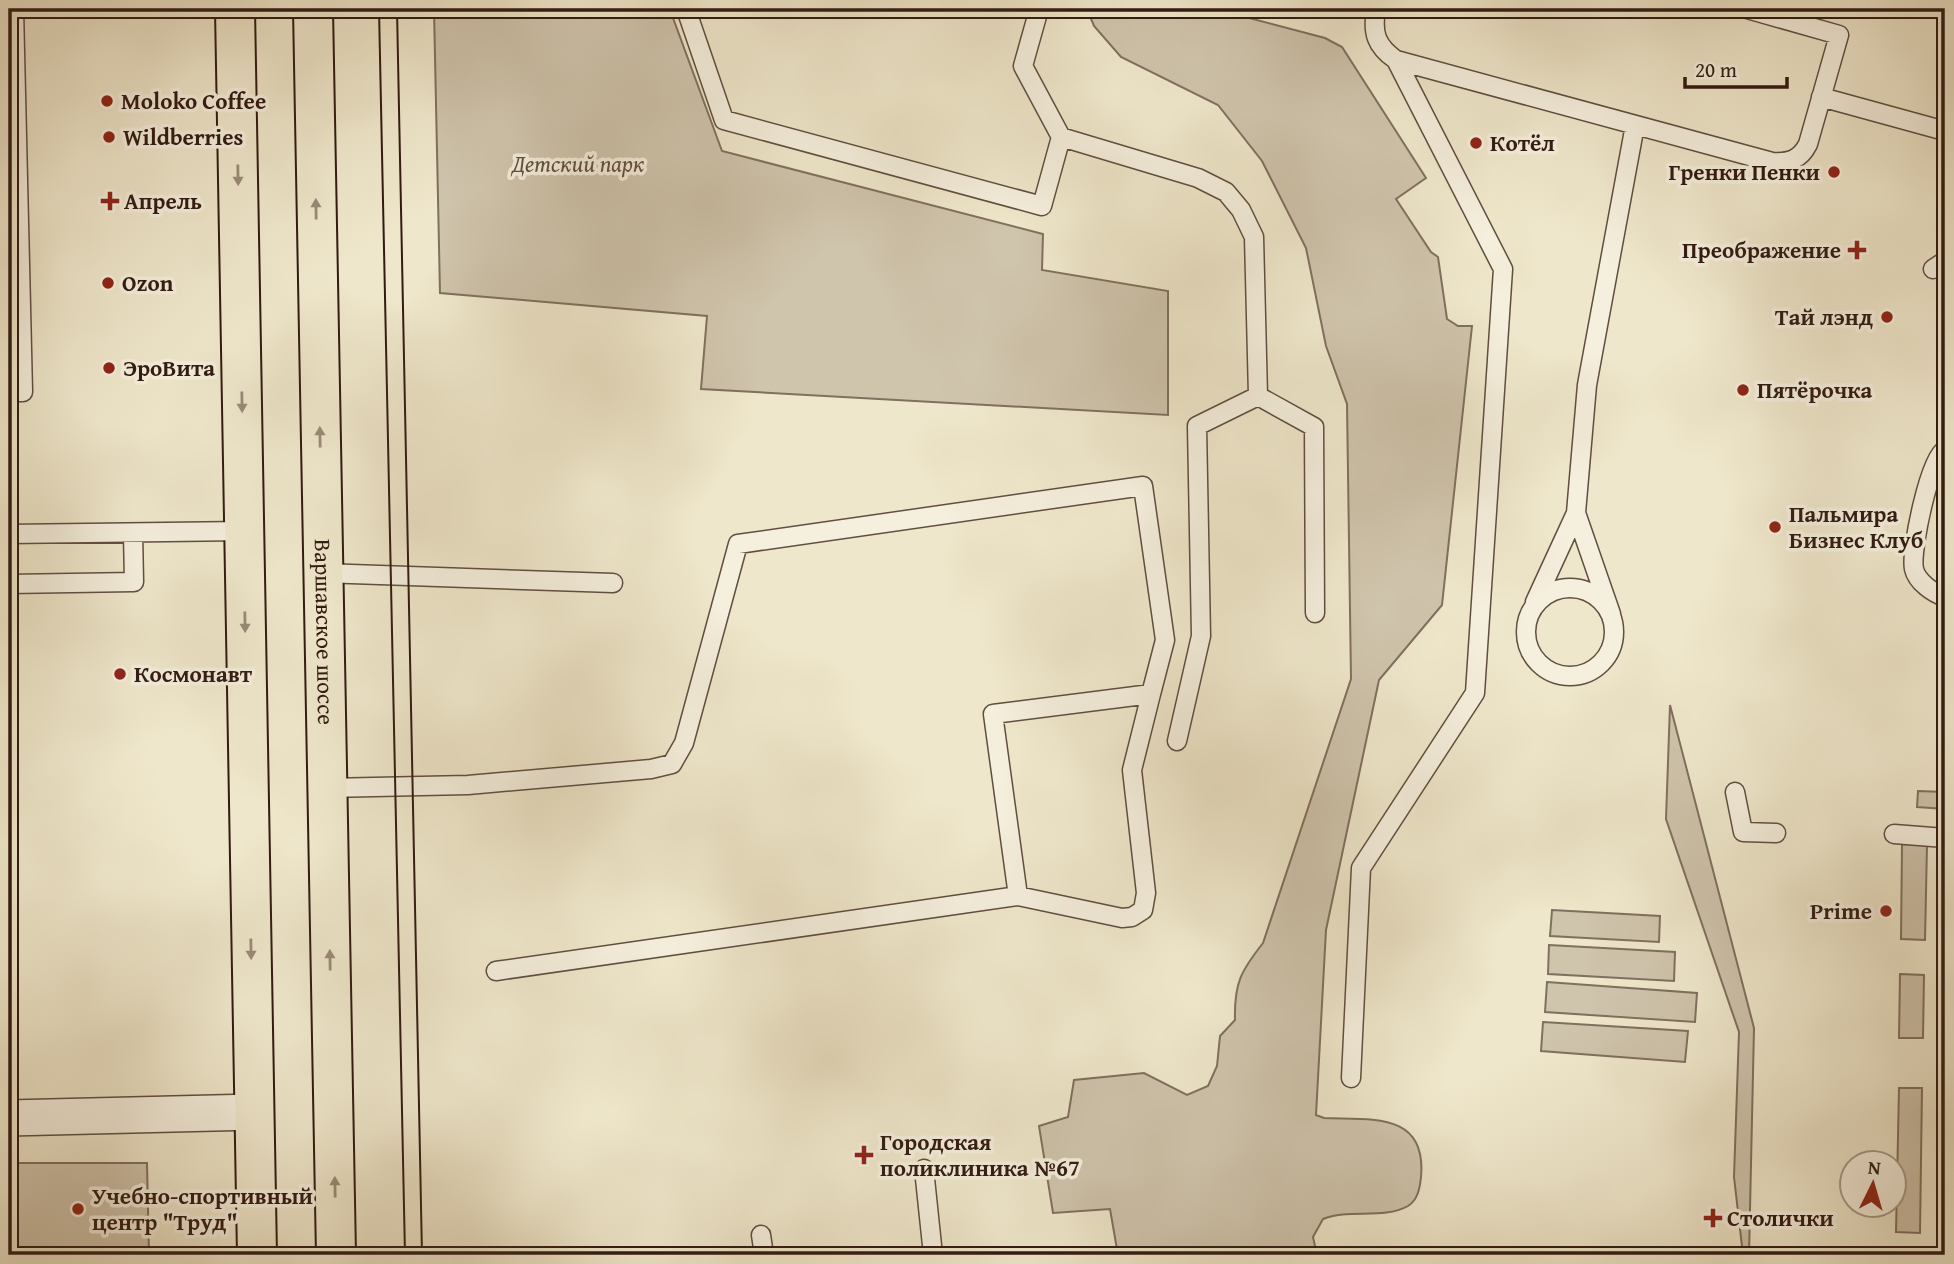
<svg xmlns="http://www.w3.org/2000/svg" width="1954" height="1264" viewBox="0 0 1954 1264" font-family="'Gentium Book Plus',serif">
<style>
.green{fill:#cfc4ac;stroke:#80705f;stroke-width:2}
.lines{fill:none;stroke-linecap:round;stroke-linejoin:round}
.service-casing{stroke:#604e40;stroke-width:21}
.minor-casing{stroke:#604e40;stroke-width:38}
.primary-casing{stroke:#311b12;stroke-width:42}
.service{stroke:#f5efdd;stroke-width:18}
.minor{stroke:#f5efdd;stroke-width:35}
.primary{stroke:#efe7cb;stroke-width:38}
.tram{stroke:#311b12;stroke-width:2}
.oneway{fill:#9a8b78}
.poi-dot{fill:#8f2418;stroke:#f5efdd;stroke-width:2.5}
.labels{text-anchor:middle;stroke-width:7;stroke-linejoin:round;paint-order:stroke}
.poi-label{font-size:23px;font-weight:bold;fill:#311b12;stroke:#f5efdd;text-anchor:start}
.park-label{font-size:23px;font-style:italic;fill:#604e40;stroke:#f5efdd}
.street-label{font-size:23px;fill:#311b12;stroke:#f5efdd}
</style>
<rect width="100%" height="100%" fill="#efe7cb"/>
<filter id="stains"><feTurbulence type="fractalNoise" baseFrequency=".00286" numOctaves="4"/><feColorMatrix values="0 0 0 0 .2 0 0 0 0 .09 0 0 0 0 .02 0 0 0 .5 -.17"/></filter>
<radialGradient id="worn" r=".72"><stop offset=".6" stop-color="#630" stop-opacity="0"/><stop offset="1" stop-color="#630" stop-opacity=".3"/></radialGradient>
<path class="green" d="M434,9H647L673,18L722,151L1043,234L1042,270L1168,291V415L701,389L707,316L440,293Z
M1087,9H1215L1325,38L1342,47L1426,178L1396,199L1431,252L1438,257L1447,319L1458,326H1472L1442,605L1379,680L1326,930L1316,1115L1324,1118C1370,1120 1427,1111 1421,1177C1420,1187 1418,1200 1408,1206C1383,1220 1349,1208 1323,1219L1313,1237L1317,1255H1118L1110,1209L1053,1213L1039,1126L1068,1117L1074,1080L1144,1073L1187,1095L1208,1086L1217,1066L1220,1036L1235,1020C1234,983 1241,971 1263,943L1351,679L1347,404L1326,346L1306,248L1262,161L1218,105L1121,57L1094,26Z
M1670,705L1754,1028L1749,1255H1743L1734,1177L1739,1032L1666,819Z
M1918,791L1945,792V809L1917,807Z
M1902,844L1927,845L1925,940L1901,939Z
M1552,910L1660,916L1659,942L1550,936Z
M1549,945L1675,952L1674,981L1548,974Z
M1900,974L1924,975L1923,1038H1899Z
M1547,982L1697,993L1695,1022L1545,1012Z
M1543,1022L1688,1031L1685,1062L1541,1051Z
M1899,1088H1922L1920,1233L1896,1232Z
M9,1163H147L149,1255H9Z"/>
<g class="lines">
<defs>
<path id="service" d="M686,9L724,120L1042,206L1061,137L1023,66L1039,9
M1376,9C1372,33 1376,46 1396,60L1772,162C1789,163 1800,160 1808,144L1839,35L1747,9
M1821,97L1945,131
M1061,137L1198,178L1226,192L1241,210L1254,237L1258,396L1197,426L1201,636L1177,741
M1933,269L1945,261
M9,392H23L14,9
M1258,396L1314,427L1315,613
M1945,450C1930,457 1910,551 1914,569C1917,582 1933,593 1945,597
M9,534L244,531
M322,573L613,583
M9,584L134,582L133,533
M1526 632a44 44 0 1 1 88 0a44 44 0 1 1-88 0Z
M1535,602L1576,513
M1611,614L1576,513L1587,385L1635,125
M327,788L468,785L651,769L672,764L684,743L738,544L1143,486L1165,640L1151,694L993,714L1018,896L496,971
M1735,792L1743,832L1776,833
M1894,834L1945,838
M1018,896L1122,918L1132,917L1143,910L1146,893L1132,770L1151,694
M1351,1078L1361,868L1475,693L1503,269L1396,60
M924,1169L933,1255
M761,1235L764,1255"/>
<path id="minor" d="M9,1118L255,1112"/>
<g id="primary">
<path d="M235,9L257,1255"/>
<path id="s1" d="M313,9L336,1255"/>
</g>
</defs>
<use href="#service" class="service-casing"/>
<use href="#minor" class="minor-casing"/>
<use href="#primary" class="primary-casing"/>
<use href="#service" class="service"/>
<use href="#minor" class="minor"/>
<use href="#primary" class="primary"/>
<path class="tram" d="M379,9L405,1255
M397,9L422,1255"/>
</g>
<defs><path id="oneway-solid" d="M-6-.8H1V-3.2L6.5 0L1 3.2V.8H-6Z" transform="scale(1.75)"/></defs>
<g class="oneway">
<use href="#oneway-solid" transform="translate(238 175) rotate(89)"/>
<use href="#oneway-solid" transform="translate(316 209) rotate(-91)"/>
<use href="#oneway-solid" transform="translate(242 402) rotate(89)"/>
<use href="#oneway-solid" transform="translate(320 437) rotate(-91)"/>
<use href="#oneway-solid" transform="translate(245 622) rotate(89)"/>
<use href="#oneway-solid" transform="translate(251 949) rotate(89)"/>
<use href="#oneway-solid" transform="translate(330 960) rotate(-91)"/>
<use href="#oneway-solid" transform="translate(335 1187) rotate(-91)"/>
</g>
<g class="poi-dot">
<circle cx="107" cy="101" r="7"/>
<circle cx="109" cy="137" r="7"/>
<circle cx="1476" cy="143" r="7"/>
<circle cx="1834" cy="172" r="7"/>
<path d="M106.5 190.5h7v7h7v7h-7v7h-7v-7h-7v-7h7z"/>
<path d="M1853.5 239.5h7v7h7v7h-7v7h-7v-7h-7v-7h7z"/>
<circle cx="108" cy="283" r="7"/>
<circle cx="1887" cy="317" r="7"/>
<circle cx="109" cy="368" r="7"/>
<circle cx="1743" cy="390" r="7"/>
<circle cx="1775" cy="527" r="7"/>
<circle cx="120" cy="674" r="7"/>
<circle cx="1886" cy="911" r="7"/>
<path d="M860.5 1144.5h7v7h7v7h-7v7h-7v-7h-7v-7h7z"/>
<circle cx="78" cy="1209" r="7"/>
<path d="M1709.5 1207.5h7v7h7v7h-7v7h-7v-7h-7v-7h7z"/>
</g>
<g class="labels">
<g class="poi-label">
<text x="121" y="109">Moloko Coffee</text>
<text x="123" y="145">Wildberries</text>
<text x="1490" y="151">Котёл</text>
<text x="1820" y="180" text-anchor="end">Гренки Пенки</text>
<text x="124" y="209">Апрель</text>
<text x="1841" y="258" text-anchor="end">Преображение</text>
<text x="122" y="291">Ozon</text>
<text x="1873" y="325" text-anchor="end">Тай лэнд</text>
<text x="123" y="376">ЭроВита</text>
<text x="1757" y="398">Пятёрочка</text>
<text x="1789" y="522">Пальмира<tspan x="1789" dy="26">Бизнес Клуб</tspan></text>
<text x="134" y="682">Космонавт</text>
<text x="1872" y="919" text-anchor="end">Prime</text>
<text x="880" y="1150">Городская<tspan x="880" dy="26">поликлиника №67</tspan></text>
<text x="92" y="1204">Учебно-спортивный<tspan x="92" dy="26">центр "Труд"</tspan></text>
<text x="1727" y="1226">Столички</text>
</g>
<g class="park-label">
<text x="578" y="172">Детский парк</text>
</g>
<g class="street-label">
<text dy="8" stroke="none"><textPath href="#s1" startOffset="623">Варшавское шоссе</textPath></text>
</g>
</g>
<rect width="1954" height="1264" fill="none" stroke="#efe7cb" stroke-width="35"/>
<rect x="10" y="10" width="1933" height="1243" fill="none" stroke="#311b12" stroke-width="3.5"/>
<rect x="18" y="18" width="1919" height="1229" fill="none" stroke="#311b12" stroke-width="2"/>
<g transform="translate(1873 1184) rotate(5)"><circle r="33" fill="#f5efdd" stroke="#a79a8c" stroke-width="2"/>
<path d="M0-5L12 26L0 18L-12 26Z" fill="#8f2418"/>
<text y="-10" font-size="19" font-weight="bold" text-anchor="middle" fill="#311b12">N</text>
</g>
<path d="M1685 77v10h102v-10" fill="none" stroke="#311b12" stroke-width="3.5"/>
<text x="1695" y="77" font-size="21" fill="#311b12" stroke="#f5efdd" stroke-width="5" paint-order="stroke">20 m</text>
<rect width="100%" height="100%" filter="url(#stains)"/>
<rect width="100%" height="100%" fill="url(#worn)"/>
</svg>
